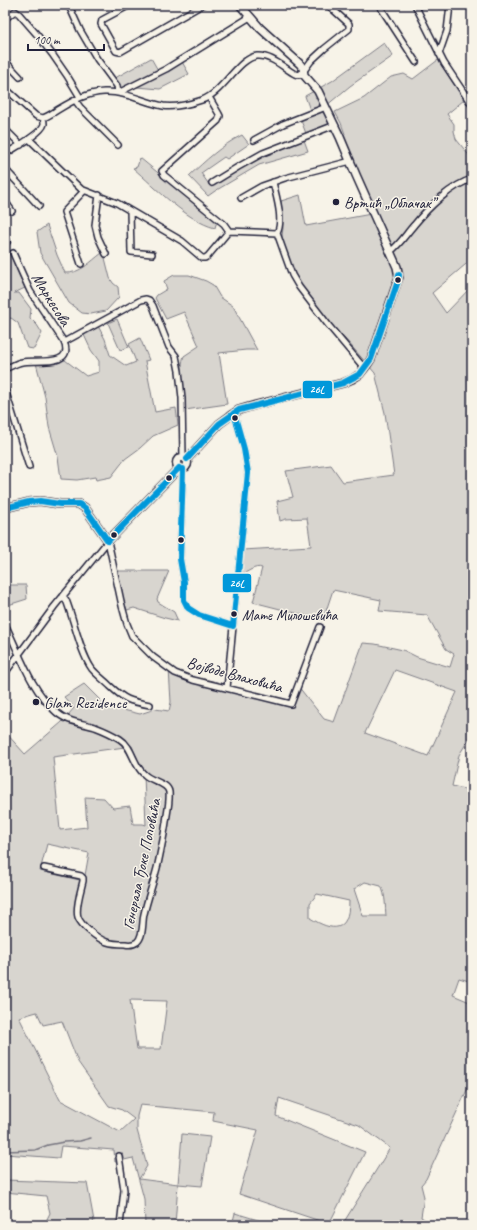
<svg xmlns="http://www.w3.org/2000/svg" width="477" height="1230" viewBox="0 0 477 1230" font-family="Caveat,sans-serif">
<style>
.green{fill:#d8d5cf;stroke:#7d7c85;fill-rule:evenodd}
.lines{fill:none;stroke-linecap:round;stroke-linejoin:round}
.stream{stroke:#76747f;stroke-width:1.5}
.street-casing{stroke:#22223b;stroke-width:8}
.secondary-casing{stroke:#22223b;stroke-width:10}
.street{stroke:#f7f3e8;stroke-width:5}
.secondary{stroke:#f7f3e8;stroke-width:7}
.bus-1-casing{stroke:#f7f3e8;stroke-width:9}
.bus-1{stroke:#0098da;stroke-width:6}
.poi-dot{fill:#22223b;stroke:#f7f3e8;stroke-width:1.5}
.labels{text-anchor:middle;stroke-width:3;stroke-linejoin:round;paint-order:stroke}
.bus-label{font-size:15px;fill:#22223b;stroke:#f7f3e8;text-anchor:start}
.poi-label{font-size:16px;fill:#22223b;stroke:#f7f3e8;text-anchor:start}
.street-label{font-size:16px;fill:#22223b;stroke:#f7f3e8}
.line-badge{stroke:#f7f3e8;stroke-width:1.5}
.badge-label{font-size:11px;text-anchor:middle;font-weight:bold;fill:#fff}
</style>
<rect width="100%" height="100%" fill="#f7f3e8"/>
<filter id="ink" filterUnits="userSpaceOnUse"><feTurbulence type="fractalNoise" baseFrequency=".025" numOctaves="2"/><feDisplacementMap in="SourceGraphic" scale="8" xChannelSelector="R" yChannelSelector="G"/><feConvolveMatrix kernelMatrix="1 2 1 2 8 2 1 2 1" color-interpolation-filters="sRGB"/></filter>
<g filter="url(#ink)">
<path class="green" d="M384,43L393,56L350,86L326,106L335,125L307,136L300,118L311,113L305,96L332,81Z
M151,58L159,72L181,60L189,74L160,89L137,87L120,89L115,78Z
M438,60L464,100L447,114L454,124V131L456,139L472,159V259L432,293L446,313L472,286V734L459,755L452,786L472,791V982L459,978L453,995L472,1003V1079L426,1179L421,1185L424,1197L421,1217L433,1225H342L390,1148L359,1125L279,1098L276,1116L365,1152L329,1224L239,1194L258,1130L213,1121L214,1112L140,1105L137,1116V1130L147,1166L139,1179L178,1184L182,1134L210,1137L202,1186L178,1184L175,1225H145L144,1199L133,1158L115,1162L114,1150L61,1146L59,1158L5,1154V732L25,754L62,722L74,708L64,697L84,684L103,703L115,708L140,714L155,709L169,711L171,702L169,669L182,676L291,704L298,686L324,719L334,722L363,643L375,644L403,650L417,657L450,667L454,654L446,649L427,615L379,611L381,600L333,590L323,620L253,602L262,568C255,565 247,573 240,575L243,550L311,546L307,518L286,519L280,521L277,501L293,497L286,471L331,465L343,482L394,475L385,413L375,373L346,340L326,320L297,281L282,239V236L283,228L281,201L300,195L306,226L371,214L340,137L345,134L341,123L335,112L364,98L391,77L404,74L413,79ZM395,670L457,692L428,756L365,733ZM132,746L144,775L146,825L143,824H133L130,806L113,808L104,798L85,797L87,827L60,830L53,757ZM47,844L89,853L84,881L40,871ZM365,882L381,886C386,896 385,906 386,916H363L354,889ZM317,894L349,901C349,933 333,932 310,918V903ZM130,1000L167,1001L161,1049H137ZM37,1012L43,1025L62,1021L78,1062L109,1106L122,1110L134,1119L120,1132L60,1100L19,1017Z
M242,135L249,144L227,159L224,157L201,173L210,186L234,173L257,157L292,143L304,140L308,151L259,165L215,191L208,196L189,176C205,161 222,145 242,135Z
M140,158L219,223L216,224L215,228C187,221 155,187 133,168L137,167Z
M47,225L57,255L65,273C80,274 91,261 102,253L105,258L110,278L113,283L118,287L119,297L106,311L91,314L82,313L69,303L40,253L37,232Z
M5,243L25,288L14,293H19L31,309L30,318L37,325L42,333L34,349L27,348L18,323L11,318L5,320Z
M174,275H189L206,281L213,285L220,297L233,306L257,350H246L219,353L227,404L185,410C185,396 179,366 184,356L199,346L184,312L166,319L155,298L157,295L167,289L164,281Z
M117,319L129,347L120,350L108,323Z
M98,326L105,339L110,355L126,366L136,362L129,344L140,338L149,360L145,361L155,412L176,408L178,425L153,436L140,448L125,459L111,477L96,480L95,477L77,480L61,479L58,457L49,427L45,397L36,363L65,360L86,376L99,372V361L91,350L84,335L86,332Z
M117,571H169L157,599L158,602L174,612L178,621L165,618L134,608L127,610L124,601Z
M5,585H26L27,599L5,606Z
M5,1180L87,1183L94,1221L91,1225H48L47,1219L50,1213L46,1196L5,1192Z
M235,1213L274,1225H232Z"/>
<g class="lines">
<path class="stream" d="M5,1151L35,1150L48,1145L64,1142L80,1141L91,1138"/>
<defs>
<path id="street" d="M65,5L70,8L80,30L97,59L117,86L118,93L166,69L250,17
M130,5L102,20L101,24L116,51L120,52L202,5
M379,5L416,62
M415,5L444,63L472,105
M5,19L15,11L19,14C42,39 63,67 80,97
M439,54L447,31L450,5
M5,61L20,77
M5,88L36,116L43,118
M209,97L219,114L220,116L218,121L162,171L164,175L224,224L229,231
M75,100L80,107L118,145
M43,118C49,116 54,112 59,109C74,100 87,93 104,92C125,91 143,102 163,106C175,108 190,104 202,100C223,93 238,58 257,56C271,55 284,68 295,74L299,75L303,72L311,61L324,49L349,29V24L328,5
M5,129L21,145
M29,139L81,189L117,203L182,241L202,258H205L208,256L229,231L277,233
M254,140L283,124L326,107
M5,154C13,149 42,133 44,124C44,122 44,120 43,118
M5,169L39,206
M273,182C276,196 284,220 277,233
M212,183L238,167L263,153L335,125
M99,195L95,225L98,237L106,254
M241,198L262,186L285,178L351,161
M5,201L12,211
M130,211L131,252L152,254
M277,233L292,275L299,287L329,326L365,369
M5,239L7,242
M391,251C400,244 406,234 414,225C428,208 451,185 472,179
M81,264L64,212L84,191
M64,342L141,300L146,299L149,300L153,306L169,347L176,356L179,371L182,398L183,457
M5,369C10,367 16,363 22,362C34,359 75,368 64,342L30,291L13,253
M5,389L29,467
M183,469L180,559L184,582V600L188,608L199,615L233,626
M108,541L122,606L127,624L132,636L153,657L175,673L193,680L291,704L320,627
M63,596L66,600C74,620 80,652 92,669C97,675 104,680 110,686C125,700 129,701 150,705
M5,624C20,654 30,689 56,712C67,722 82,723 95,727C103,730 112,734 120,739C133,747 133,766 145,775C151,781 168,783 169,792C170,802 167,813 166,822C164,836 161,850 158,864C154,881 148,897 144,914C142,922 144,936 137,942C133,945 129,945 125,944C119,944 113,944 107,942C98,939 81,926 78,917C75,908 81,890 83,881V878L81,876L44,868
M5,673L54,607L108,541
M227,688L248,473L244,449L234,413
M119,1156L124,1190L120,1225"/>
<path id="secondary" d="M176.5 463a5.5 5.5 0 1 1 11 0a5.5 5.5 0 1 1-11 0Z
M187,459L219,424L230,416L239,410L256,405L343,383L352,379L360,374L367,365L371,359L399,277L397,267L356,175L340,137L318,91L304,75L303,68L300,64L260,28L240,5
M5,508L29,502L40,501L60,504H79L85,508L108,541L179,468"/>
</defs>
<use href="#street" class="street-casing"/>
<use href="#secondary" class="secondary-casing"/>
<use href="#street" class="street"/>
<use href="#secondary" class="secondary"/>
<defs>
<path id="bus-1" d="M187,459L219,424L239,410L343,383L360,374L371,359L398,281L399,275
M183,469L180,559L184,582V600L188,608L199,615L233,626L248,473L244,449L234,413
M5,508L29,502L40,501L60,504H79L85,508L108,541
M108,541L179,468"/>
</defs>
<use href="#bus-1" class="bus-1-casing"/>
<use href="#bus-1" class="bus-1"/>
</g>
</g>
<g class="poi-dot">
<circle cx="336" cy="202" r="4"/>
<circle cx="398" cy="280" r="3.5"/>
<circle cx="235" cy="418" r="3.5"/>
<circle cx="169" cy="478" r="3.5"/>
<circle cx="114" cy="535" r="3.5"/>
<circle cx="181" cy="540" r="3.5"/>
<circle cx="234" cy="614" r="3.5"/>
<circle cx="36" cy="702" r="4"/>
</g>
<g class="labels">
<g class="bus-label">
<text x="242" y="620">Мате Милошевића</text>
</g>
<g class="poi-label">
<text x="344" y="208">Вртић „Облачак”</text>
<text x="44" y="708">Glam Rezidence</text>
</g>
<g class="street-label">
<text transform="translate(52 299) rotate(58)" y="6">Маркесова</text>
<text transform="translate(235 674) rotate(15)" y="6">Војводе Влаховића</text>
<text transform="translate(141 864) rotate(-78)" y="6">Генерала Ђоке Поповића</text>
</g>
</g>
<g class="line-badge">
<rect x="302" y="380" width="31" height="19" rx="4" fill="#0098da"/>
<rect x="222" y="573" width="30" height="20" rx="4" fill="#0098da"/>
</g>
<g class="badge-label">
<text x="317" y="393">26L</text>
<text x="237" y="587">26L</text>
</g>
<rect width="477" height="1230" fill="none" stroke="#f7f3e8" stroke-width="20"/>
<rect x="10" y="10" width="457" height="1210" fill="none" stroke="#22223b" stroke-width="1.5" filter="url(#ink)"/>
<path d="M28 44v6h76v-6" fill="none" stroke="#22223b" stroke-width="2"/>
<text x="34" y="44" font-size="12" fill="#22223b" stroke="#f7f3e8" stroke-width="3" paint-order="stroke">100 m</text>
</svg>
